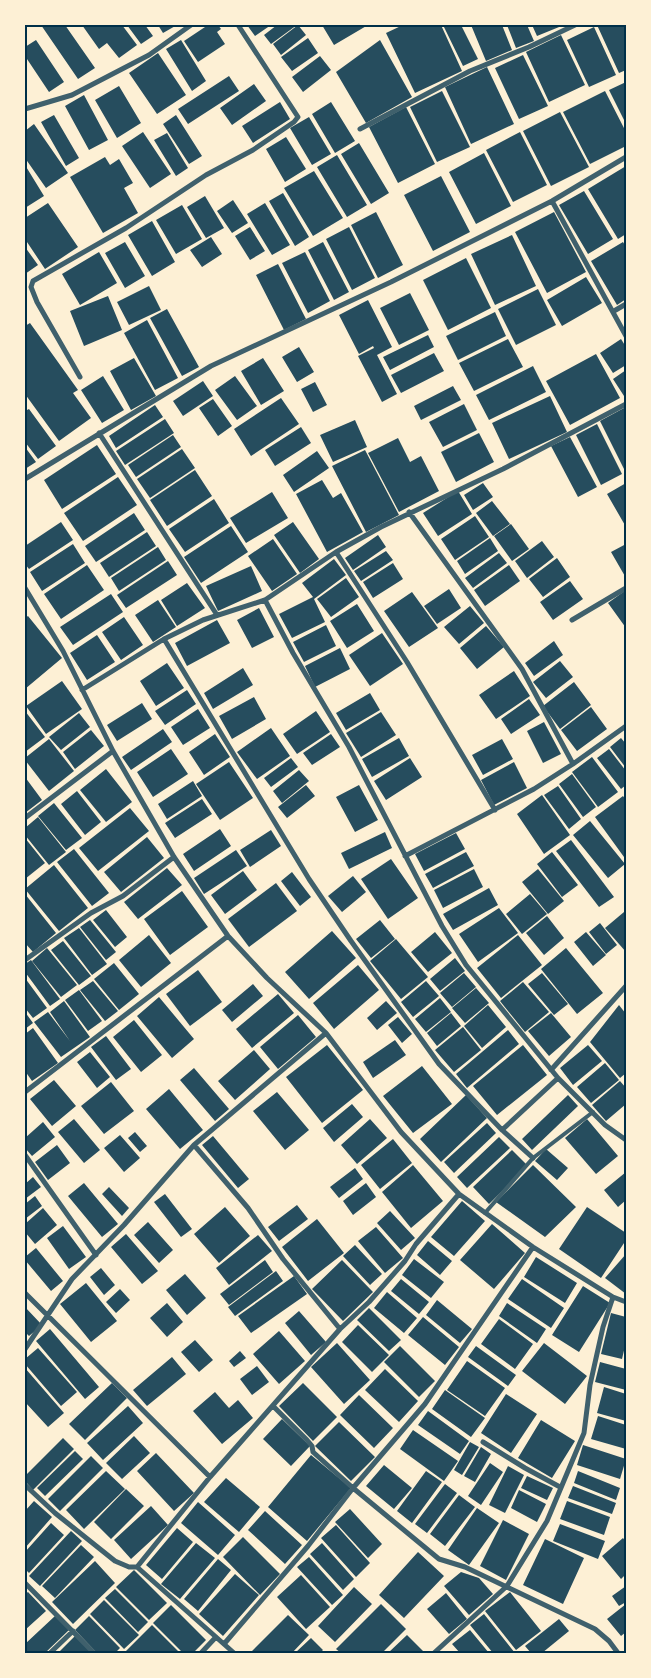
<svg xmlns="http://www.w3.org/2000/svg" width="651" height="1678" viewBox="0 0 651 1678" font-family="Cabin,sans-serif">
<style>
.building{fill:#264d5e}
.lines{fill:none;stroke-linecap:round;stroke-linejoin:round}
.service{stroke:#3f606c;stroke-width:4}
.minor{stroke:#3f606c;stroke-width:5}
.neatline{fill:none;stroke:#003049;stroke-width:2}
</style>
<rect width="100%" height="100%" fill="#fdf0d5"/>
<path class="building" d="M41,25H65L95,68L78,79Z
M82,25H122L137,45L119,58L107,43L99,49Z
M127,25H145L153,36L141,44Z
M158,25H177L163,33Z
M208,25H218L221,29L217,32L225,44L198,62L184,41Z
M247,25H271L255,36Z
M277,25H297L271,44L264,35Z
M298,25L306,35L281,55L273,44Z
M322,25H368L334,45Z
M403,25H441L462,71L415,93L386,33Z
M443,25H461L478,59L463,66Z
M471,25H502L512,50L486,61Z
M507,25H527L534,41L516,48Z
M532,25H564L537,36Z
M597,25H626V70L619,73Z
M594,27L616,75L589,87L567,40Z
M561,35L585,85L549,102L526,52Z
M308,38L318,53L292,71L281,57Z
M36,40L64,82L49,92L25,56V47Z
M181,40L206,81L192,91L166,49Z
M380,40L412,97L366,123L336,72Z
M158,53L186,95L157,114L129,73Z
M523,55L548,106L519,119L495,68Z
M320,56L331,70L303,92L292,77Z
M487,67L514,124L471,144L445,87Z
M229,76L239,91L188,124L178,109Z
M626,82V124L609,90Z
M254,84L266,101L232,125L220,108Z
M119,86L141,123L117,138L95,100Z
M442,91L470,147L437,162L410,107Z
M605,91L626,132V146L590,164L563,112Z
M84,95L108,140L89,150L65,106Z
M280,102L290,119L253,143L242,126Z
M331,102L355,141L335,153L312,114Z
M406,107L435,164L398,183L369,127Z
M560,112L589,167L551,186L523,131Z
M54,115L79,158L66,166L41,122Z
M176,115L202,156L189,164L163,124Z
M309,117L331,154L312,165L290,128Z
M34,124L68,173L46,188L25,158V131Z
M143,132L171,174L150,188L122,146Z
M520,132L547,185L513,202L486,150Z
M167,133L188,168L176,176L154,140Z
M286,137L306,169L285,182L266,149Z
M359,143L389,193L371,204L341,154Z
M484,153L511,206L476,224L449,172Z
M337,155L367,205L347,217L317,167Z
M105,157L110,165L119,159L133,183L124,188L138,213L103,233L70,177Z
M25,165L44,196L25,208Z
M626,166V234L618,239L588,189Z
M314,171L343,218L313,236L284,188Z
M441,176L470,232L433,251L404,195Z
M584,191L613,239L588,254L559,205Z
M283,193L309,237L295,246L269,201Z
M205,196L224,228L206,238L187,207Z
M233,200L248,223L232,233L217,211Z
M48,203L78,247L45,269L25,239V218Z
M265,203L290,245L272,255L247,214Z
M182,205L202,239L176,254L156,220Z
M376,212L403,265L378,278L351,225Z
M554,212L586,272L547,293L515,232Z
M152,221L175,262L152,276L128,235Z
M250,227L265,251L250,260L235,236Z
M349,227L375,278L352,290L326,239Z
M512,235L536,286L495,305L471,254Z
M211,237L222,254L202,267L190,250Z
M125,242L145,276L125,288L105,253Z
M323,242L349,292L334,300L308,250Z
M623,242L626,247V299L617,305L591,261Z
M25,247L38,265L25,274Z
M99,252L117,283L80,305L62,274Z
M305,252L330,301L308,313L282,263Z
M466,258L491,308L448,330L423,280Z
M278,264L306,319L284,330L256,275Z
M586,277L602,303L562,326L547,300Z
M149,286L161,310L129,325L117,302Z
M538,289L556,325L516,345L498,309Z
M410,293L429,330L399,345L380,308Z
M108,296L122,330L84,346L70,311Z
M368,300L392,347L377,355L397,394L382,402L358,356L374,348L373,346L359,354L339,315Z
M167,309L199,367L182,376L150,318Z
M495,312L506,336L458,360L446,336Z
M147,320L178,378L155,390L124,333Z
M30,323L78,390L73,393L91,418L59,441L25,394V326Z
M428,335L434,347L390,370L383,357Z
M508,339L523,367L474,391L459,363Z
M621,339L626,347V365L613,373L600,353Z
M299,347L314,372L297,382L282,357Z
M434,353L444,371L401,393L391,375Z
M596,354L620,398L570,425L546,381Z
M134,358L156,396L131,410L110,371Z
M263,358L284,391L261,405L241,371Z
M533,366L546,392L489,420L476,395Z
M626,370V395L624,396L613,379Z
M103,376L124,410L102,423L81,390Z
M235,376L257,406L237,420L215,390Z
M203,381L213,396L183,416L173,401Z
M315,382L327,405L313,412L301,389Z
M453,386L461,400L421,420L414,406Z
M550,396L567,432L509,459L492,423Z
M281,398L299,424L251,456L234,429Z
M213,399L232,426L218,436L199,408Z
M464,404L477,430L443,447L429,422Z
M155,405L163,417L116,448L109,436Z
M624,408L626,412V473L600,421Z
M29,409L56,446L38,459L25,442V411Z
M165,419L174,433L125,465L116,451Z
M355,420L367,447L333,462L320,435Z
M597,424L622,474L601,485L576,435Z
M301,427L311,443L275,466L265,450Z
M479,433L494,462L456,482L441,452Z
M173,435L181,447L136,477L128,465Z
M570,437L597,487L578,497L551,446Z
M398,438L410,462L421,456L439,491L399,512L368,453Z
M97,445L116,474L62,509L44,480Z
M25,447L36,462L25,469Z
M182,449L195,468L150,498L137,479Z
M365,450L399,515L366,532L332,466Z
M317,451L329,468L294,492L283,475Z
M195,470L212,496L167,526L150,500Z
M118,477L137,505L83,541L64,513Z
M322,480L333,498L341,493L363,532L327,552L296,494Z
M483,483L493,497L473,510L464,495Z
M626,483V527L607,494Z
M458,491L472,514L438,536L423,513Z
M272,492L288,518L246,543L230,518Z
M214,499L229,523L185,552L169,529Z
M492,501L510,524L493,536L476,513Z
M134,513L145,530L96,562L85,546Z
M475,516L489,537L455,560L441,539Z
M61,522L73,540L29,569L25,564V546Z
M293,522L319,559L300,573L274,535Z
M511,524L529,549L512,561L494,536Z
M231,526L248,552L201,583L184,557Z
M147,532L156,546L109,577L100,563Z
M378,535L386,547L353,570L345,558Z
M490,538L498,551L465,574L457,561Z
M273,539L297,574L272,591L248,556Z
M542,541L554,557L527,578L515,561Z
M73,544L85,563L42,591L30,572Z
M626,544V578L611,552Z
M158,547L166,560L119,591L111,578Z
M386,551L393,560L361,581L354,571Z
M499,553L507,563L473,588L465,578Z
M557,558L570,577L543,597L529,579Z
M334,559L346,575L314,599L325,622L292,638L279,614L313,597L302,583Z
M168,561L177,575L126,608L117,595Z
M393,563L403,579L373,598L363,582Z
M87,565L104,590L61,619L44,594Z
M509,565L520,581L485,606L474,590Z
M251,566L262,591L218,611L206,586Z
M346,578L359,597L331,617L317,599Z
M570,581L583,599L553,620L540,602Z
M187,583L205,608L177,626L161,600Z
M449,589L461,608L437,624L424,606Z
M626,590V628L608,603Z
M412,592L438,628L409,647L384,611Z
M111,594L123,612L73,645L60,627Z
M158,600L176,627L153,642L135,615Z
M357,604L374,631L347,648L330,621Z
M470,606L484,623L459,644L444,627Z
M259,608L274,637L252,648L237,620Z
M28,616L62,658L25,689V618Z
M124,617L143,645L121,660L102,632Z
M217,620L230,643L187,666L175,643Z
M326,625L336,646L304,662L293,642Z
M486,626L504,647L477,669L460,648Z
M382,633L403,664L370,686L349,655Z
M97,635L115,662L87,680L70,653Z
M554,641L563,655L534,676L525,663Z
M340,648L350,669L315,687L305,666Z
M560,661L573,677L546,698L533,682Z
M167,663L184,688L156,706L140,681Z
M243,668L253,685L213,709L204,693Z
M514,671L530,696L496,719L479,695Z
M62,681L82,709L46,734L26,706Z
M574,682L591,705L560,729L543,706Z
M187,690L196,704L165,725L155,711Z
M370,693L380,710L346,730L336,713Z
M254,697L266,719L232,739L219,716Z
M529,699L540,715L511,734L501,719Z
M142,703L152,719L117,741L107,725Z
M591,707L607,729L577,751L561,730Z
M198,709L210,728L183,745L171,727Z
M25,711L45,737L25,752Z
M316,711L330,732L297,754L283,734Z
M381,712L396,735L361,757L346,733Z
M79,713L90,727L61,750L49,737Z
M544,722L561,754L543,763L527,731Z
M271,728L290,756L257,779L237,752Z
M163,729L172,742L131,770L122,757Z
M91,730L104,746L75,769L63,752Z
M215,734L230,757L204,775L189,752Z
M331,734L340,747L312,765L303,753Z
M399,738L409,756L372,777L362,759Z
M621,738L626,744V768L610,747Z
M49,739L74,771L49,791L25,760V758Z
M502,739L513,759L483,775L472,755Z
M171,749L188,774L153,797L137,772Z
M609,749L626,771V785L621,789L597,758Z
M592,757L618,792L598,807L572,772Z
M291,758L298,767L271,787L264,778Z
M410,758L422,777L386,800L374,781Z
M229,762L253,798L220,820L196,784Z
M514,762L527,788L494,805L481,780Z
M106,769L132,802L106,822L80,790Z
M299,770L309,781L282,803L273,791Z
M572,774L596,807L583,817L559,784Z
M25,777L42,800L25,813Z
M193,781L202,796L167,819L158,804Z
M306,785L315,796L287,818L278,807Z
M359,785L378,820L355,832L336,797Z
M558,786L581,819L569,829L544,795Z
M77,791L101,822L85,835L61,804Z
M542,795L570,835L544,854L517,814Z
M623,796L626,800V855L624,857L595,817Z
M202,799L212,814L175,838L165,823Z
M54,803L82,838L66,850L38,816Z
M130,808L149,831L98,871L79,848Z
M38,817L66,852L49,865L25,835V828Z
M590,821L625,864L608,878L573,835Z
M220,829L231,846L194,871L183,854Z
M271,830L281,846L250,867L240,850Z
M385,832L392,848L349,869L341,853Z
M456,833L465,849L424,871L415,854Z
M147,837L164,858L121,892L104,872Z
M25,838L45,863L25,879Z
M571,840L614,897L599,907L556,851Z
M74,849L109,893L92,906L57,862Z
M236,850L247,866L204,894L194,878Z
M466,852L474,866L433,888L425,874Z
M552,852L578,885L562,897L537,864Z
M391,859L418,898L388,919L361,879Z
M54,865L88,908L59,931L25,889Z
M167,868L182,885L138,919L124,902Z
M474,869L483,887L443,908L434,890Z
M538,869L564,901L548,914L522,882Z
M243,871L257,890L225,914L211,895Z
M292,872L311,897L300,906L281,881Z
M353,876L366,892L342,912L328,896Z
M276,883L297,911L249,947L228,919Z
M489,888L498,905L453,930L443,914Z
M182,891L208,927L170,955L144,919Z
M25,894L56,933L33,952L25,943Z
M530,894L547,914L522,934L506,914Z
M499,908L518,933L478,962L459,934Z
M106,910L127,937L115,947L93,920Z
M624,912L626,915V952L605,928Z
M547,916L564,938L544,955L526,933Z
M90,920L116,952L106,960L80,927Z
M380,920L395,939L371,958L356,939Z
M600,923L617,945L606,954L589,932Z
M79,928L107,964L92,975L64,938Z
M332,931L356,958L309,999L285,972Z
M435,932L452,953L428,972L411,952Z
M586,932L606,955L593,966L574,942Z
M149,935L171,963L141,987L119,960Z
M518,935L542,965L501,998L477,968Z
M396,939L428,977L401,999L370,961Z
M63,941L91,976L79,985L51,950Z
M47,948L77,985L61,997L32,961Z
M566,948L603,993L577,1014L541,969Z
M455,958L465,971L440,991L430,979Z
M31,960L60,999L50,1006L25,972V964Z
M114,963L139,994L119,1010L94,979Z
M358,965L379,990L334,1029L313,1003Z
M198,970L222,1002L190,1026L166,994Z
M464,973L476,987L452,1007L440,993Z
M542,973L568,1004L554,1015L528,984Z
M25,978L47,1008L33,1018L25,1008Z
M93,981L118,1011L105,1021L80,990Z
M426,981L439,996L413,1017L401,1002Z
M523,982L549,1012L525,1032L500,1001Z
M253,984L263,996L232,1022L222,1010Z
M476,988L489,1003L465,1023L452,1008Z
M79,990L102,1021L88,1031L65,1000Z
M278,994L294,1013L252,1048L236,1029Z
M159,997L194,1039L172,1058L137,1016Z
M440,998L451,1012L426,1032L415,1019Z
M64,1001L90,1037L61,1057L34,1022L48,1012L70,1041L50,1012Z
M386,1001L397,1013L377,1030L367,1018Z
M488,1005L506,1027L482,1048L464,1026Z
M619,1005L626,1014V1073L620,1078L590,1042Z
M25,1012L33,1023L25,1029Z
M451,1013L461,1026L437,1046L427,1033Z
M551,1013L571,1037L549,1056L528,1031Z
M298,1015L316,1037L278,1069L260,1047Z
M398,1017L412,1034L402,1043L388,1025Z
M134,1020L162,1055L141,1072L113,1037Z
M463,1027L481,1050L454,1072L435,1050Z
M33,1028L58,1063L32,1081L25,1071V1034Z
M508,1030L519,1044L467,1088L456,1074Z
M106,1036L131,1069L116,1080L91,1047Z
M395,1040L406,1055L373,1078L363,1062Z
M327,1045L363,1090L322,1123L286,1077Z
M523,1045L547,1075L497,1115L473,1086Z
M588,1045L602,1061L573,1085L560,1068Z
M254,1050L270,1069L235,1100L218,1081Z
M90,1052L110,1077L97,1088L77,1062Z
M605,1063L619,1080L591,1103L577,1087Z
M422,1066L452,1104L413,1133L383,1096Z
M194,1068L229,1109L215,1121L180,1080Z
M54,1080L76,1106L52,1126L30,1099Z
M620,1081L626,1088V1104L606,1121L592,1105Z
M111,1082L134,1111L104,1134L81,1106Z
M169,1089L203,1130L180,1149L146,1109Z
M277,1092L309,1130L285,1150L253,1111Z
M466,1095L487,1118L441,1162L420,1139Z
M568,1095L578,1106L532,1150L522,1139Z
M352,1104L363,1117L334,1142L323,1128Z
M74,1119L100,1150L84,1163L58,1132Z
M370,1119L387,1138L357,1164L341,1145Z
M587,1119L618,1156L596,1174L565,1138Z
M43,1122L55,1137L32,1156L25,1148V1138Z
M487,1123L496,1133L454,1173L444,1162Z
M135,1132L147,1146L140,1152L128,1138Z
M120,1135L140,1158L124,1172L104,1148Z
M213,1136L249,1179L238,1188L202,1145Z
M499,1137L510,1148L467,1188L457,1177Z
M393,1139L412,1163L380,1189L361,1165Z
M57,1145L70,1163L48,1180L35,1162Z
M546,1149L568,1168L557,1180L535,1161Z
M512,1150L528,1166L489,1204L473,1187Z
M413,1165L443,1201L411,1228L382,1192Z
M533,1165L576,1207L545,1237L496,1202Z
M355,1168L363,1179L339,1198L330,1187Z
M626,1172V1200L618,1207L604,1190Z
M33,1177L41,1187L25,1199V1184Z
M84,1183L118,1224L102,1237L68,1196Z
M366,1183L376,1197L353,1215L343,1201Z
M109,1187L129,1208L122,1216L102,1194Z
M165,1194L192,1229L181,1237L154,1202Z
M35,1196L42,1206L25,1219V1204Z
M462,1201L485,1221L454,1256L431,1237Z
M297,1205L308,1219L279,1241L268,1227Z
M225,1207L250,1236L219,1263L194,1234Z
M587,1207L626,1233V1240L601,1278L559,1249Z
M43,1208L57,1225L35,1244L25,1232V1224Z
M390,1211L415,1238L401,1250L377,1223Z
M317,1219L344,1253L308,1281L282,1247Z
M148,1222L173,1250L159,1263L134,1235Z
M492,1224L525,1253L494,1289L460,1260Z
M63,1226L86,1257L69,1269L47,1238Z
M376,1227L403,1258L385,1273L358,1241Z
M126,1234L158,1271L142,1284L111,1247Z
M258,1235L272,1251L229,1285L216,1268Z
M428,1241L452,1261L440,1275L417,1255Z
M355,1245L382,1274L370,1285L343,1256Z
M36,1248L63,1281L51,1291L25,1260V1257Z
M626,1254V1294L605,1278Z
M536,1257L577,1283L565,1303L524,1277Z
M414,1259L444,1282L431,1298L402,1275Z
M265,1260L273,1272L229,1305L220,1294Z
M342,1260L373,1292L343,1321L312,1289Z
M101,1268L115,1285L104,1295L90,1277Z
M276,1271L283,1281L235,1316L228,1307Z
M185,1274L206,1298L187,1315L166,1290Z
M294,1276L307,1294L251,1333L238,1316Z
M401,1279L429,1302L419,1314L391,1291Z
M522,1279L564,1308L551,1328L508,1299Z
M86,1283L117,1321L91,1342L60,1304Z
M583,1286L610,1303L579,1352L552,1335Z
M120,1289L130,1300L116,1313L106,1302Z
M387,1292L417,1318L404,1333L374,1308Z
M437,1300L472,1329L460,1343L426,1315Z
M167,1303L183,1322L167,1337L150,1318Z
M507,1303L546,1329L537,1343L499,1316Z
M25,1307L42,1325L29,1336L25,1332Z
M369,1308L401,1340L389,1351L357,1320Z
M299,1311L326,1342L311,1355L285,1323Z
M611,1313L626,1317V1342L622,1359L601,1354Z
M423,1317L459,1347L445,1365L408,1335Z
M499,1319L533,1344L515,1369L481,1344Z
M358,1325L389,1355L372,1372L342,1342Z
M50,1329L99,1387L85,1399L36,1341Z
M279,1331L305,1361L279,1384L253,1354Z
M195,1340L213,1360L199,1372L181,1352Z
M337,1343L370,1380L344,1404L311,1367Z
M544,1343L587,1376L565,1404L522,1371Z
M400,1346L435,1381L419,1397L384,1362Z
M476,1346L516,1375L508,1386L468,1357Z
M38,1348L77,1392L61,1406L25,1364V1359Z
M240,1351L246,1358L234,1367L229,1361Z
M172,1357L186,1374L147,1406L133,1390Z
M467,1361L505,1388L485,1416L447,1390Z
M600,1362L626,1369V1390L595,1382Z
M257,1366L269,1382L252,1395L240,1379Z
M25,1368L64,1413L48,1427L25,1402Z
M385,1369L418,1401L399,1422L365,1390Z
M112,1383L127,1398L85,1440L69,1424Z
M303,1383L337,1417L313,1441L279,1406Z
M604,1387L626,1394V1421L597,1413Z
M445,1390L485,1418L471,1437L432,1409Z
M215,1392L229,1408L238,1400L253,1418L222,1444L193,1411Z
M506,1394L537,1414L511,1453L481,1433Z
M359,1395L393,1428L374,1448L340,1415Z
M128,1406L143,1423L103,1460L87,1443Z
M428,1411L469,1441L460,1454L418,1425Z
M598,1416L626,1425V1449L591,1439Z
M282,1419L310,1446L291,1466L263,1439Z
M541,1420L575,1441L552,1478L518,1458Z
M339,1422L375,1457L351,1481L315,1446Z
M413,1430L458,1461L444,1481L400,1449Z
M134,1436L150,1453L122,1479L106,1463Z
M63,1438L74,1449L33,1490L25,1481V1476Z
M470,1442L479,1447L462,1475L454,1470Z
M583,1445L626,1459L620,1479L577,1465Z
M481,1447L491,1454L475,1482L464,1476Z
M75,1451L83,1459L45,1496L37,1488Z
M156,1453L194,1493L174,1511L137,1471Z
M311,1455L351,1488L307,1541L268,1507Z
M91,1456L103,1468L60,1511L48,1499Z
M490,1463L503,1472L481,1505L468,1496Z
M384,1465L412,1488L394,1509L366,1486Z
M508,1466L524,1475L505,1513L489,1505Z
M106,1471L125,1489L84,1529L66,1510Z
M426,1471L442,1482L412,1523L397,1511Z
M578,1471L620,1488L616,1500L574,1483Z
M527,1476L553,1488L547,1500L521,1488Z
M226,1478L260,1507L239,1532L204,1502Z
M445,1484L457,1493L427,1533L415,1524Z
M573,1486L616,1503L612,1514L568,1498Z
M126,1489L144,1506L111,1539L94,1522Z
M519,1490L546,1504L537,1522L511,1508Z
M459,1495L475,1507L445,1546L430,1534Z
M34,1501L52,1517L25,1548V1511Z
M567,1501L610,1517L604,1535L560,1519Z
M198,1502L235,1535L218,1555L181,1523Z
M151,1506L168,1525L131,1559L114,1540Z
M477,1508L499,1523L469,1565L448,1550Z
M350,1509L382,1544L368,1558L335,1522Z
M265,1511L302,1545L285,1564L248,1530Z
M503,1520L529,1534L506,1580L480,1566Z
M51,1523L64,1535L29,1573L25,1569V1552Z
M560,1524L605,1541L598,1559L553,1541Z
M336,1525L370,1563L356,1577L321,1538Z
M177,1528L193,1542L162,1579L146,1565Z
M71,1531L82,1541L40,1586L29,1576Z
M243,1537L280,1574L260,1595L223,1557Z
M623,1538L626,1542V1574L621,1579L602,1556Z
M545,1539L584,1558L563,1604L523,1585Z
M196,1543L215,1558L180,1599L161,1584Z
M322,1543L354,1579L343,1590L310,1554Z
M81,1545L94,1557L55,1598L42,1586Z
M418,1552L444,1576L404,1618L379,1595Z
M309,1557L343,1595L332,1605L297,1567Z
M218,1559L231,1570L198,1611L184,1599Z
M95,1561L115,1583L73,1624L52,1602Z
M134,1570L167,1603L149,1620L116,1587Z
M461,1572L479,1578L493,1594L469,1615L444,1586Z
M235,1574L259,1595L223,1636L199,1614Z
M301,1575L330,1607L306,1629L277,1597Z
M626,1586V1602L619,1606L612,1596Z
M354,1587L372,1604L335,1642L318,1626Z
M115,1589L148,1622L138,1632L105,1598Z
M28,1592L46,1611L25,1630V1594Z
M510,1592L541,1631L516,1650L485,1611Z
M446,1593L467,1619L449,1634L427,1609Z
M104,1600L139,1635L124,1649L90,1614Z
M381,1604L406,1629L382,1653H341L336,1649Z
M626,1604V1632L621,1636L607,1619Z
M171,1605L206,1640L193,1653H183L153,1623Z
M484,1614L515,1653H493L470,1625Z
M288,1615L309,1635L292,1653H250Z
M55,1616L69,1630L45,1653H25V1644Z
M89,1616L120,1648L115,1653H97L75,1630Z
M559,1619L569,1631L542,1653H531L525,1646Z
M152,1625L180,1653H124Z
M470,1630L489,1653H460L452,1644Z
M76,1635L93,1653H58Z
M407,1635L423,1651L422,1653H388Z
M311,1638L323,1650L320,1653H295Z"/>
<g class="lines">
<path class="service" d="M485,1213L533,1158L593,1112"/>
<path class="minor" d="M25,109L72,95L149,55L191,25
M360,129L470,71L529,47L575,25
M552,201L626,336
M614,311L626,304
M80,377L37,302L31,287L33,281L126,228L206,175L253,150L294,122L298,117L238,25
M99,433L217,615
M25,479L211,366L391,282L552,201L626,157
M409,512L522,669L573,764
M336,552L407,662L495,810
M25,588L63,651L113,751L174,857L228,936L267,978L326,1033L401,1132L459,1194L533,1247L613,1297L626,1302
M265,600L293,653L349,747L442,926L466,965L558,1078L605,1125L626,1140
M572,620L626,588
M164,639L309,879L351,941L439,1064L502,1130L533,1158
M82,690L164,639L203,620L265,600L336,552L381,527L503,469L626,404
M25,818L113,751
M405,856L534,789L573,764L626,726
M25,960L91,913L123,896L174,857
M551,1070L626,986
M25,1092L228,936
M502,1130L558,1078
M194,1145L248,1208L283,1259L340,1329
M25,1155L96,1255
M25,1293L210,1477
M25,1349L72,1279L124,1225L194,1145L326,1033
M273,1406L307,1440L312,1446L313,1452L353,1488L439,1559L465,1567L595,1629L609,1641L618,1653
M483,1442L525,1468L560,1487
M25,1485L55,1513L115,1561L129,1567H137L234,1653
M137,1567L210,1477L340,1329L369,1302L405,1261L416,1244L459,1194
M25,1583L94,1653
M224,1644L308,1546L353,1488L425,1404L533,1247
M50,1653L73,1631
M201,1653L216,1637
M434,1653L507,1586L547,1521L584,1433L590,1385L603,1327L613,1297"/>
</g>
<rect width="651" height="1678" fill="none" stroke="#fdf0d5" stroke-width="52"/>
<rect x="26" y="26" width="599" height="1626" class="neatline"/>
</svg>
